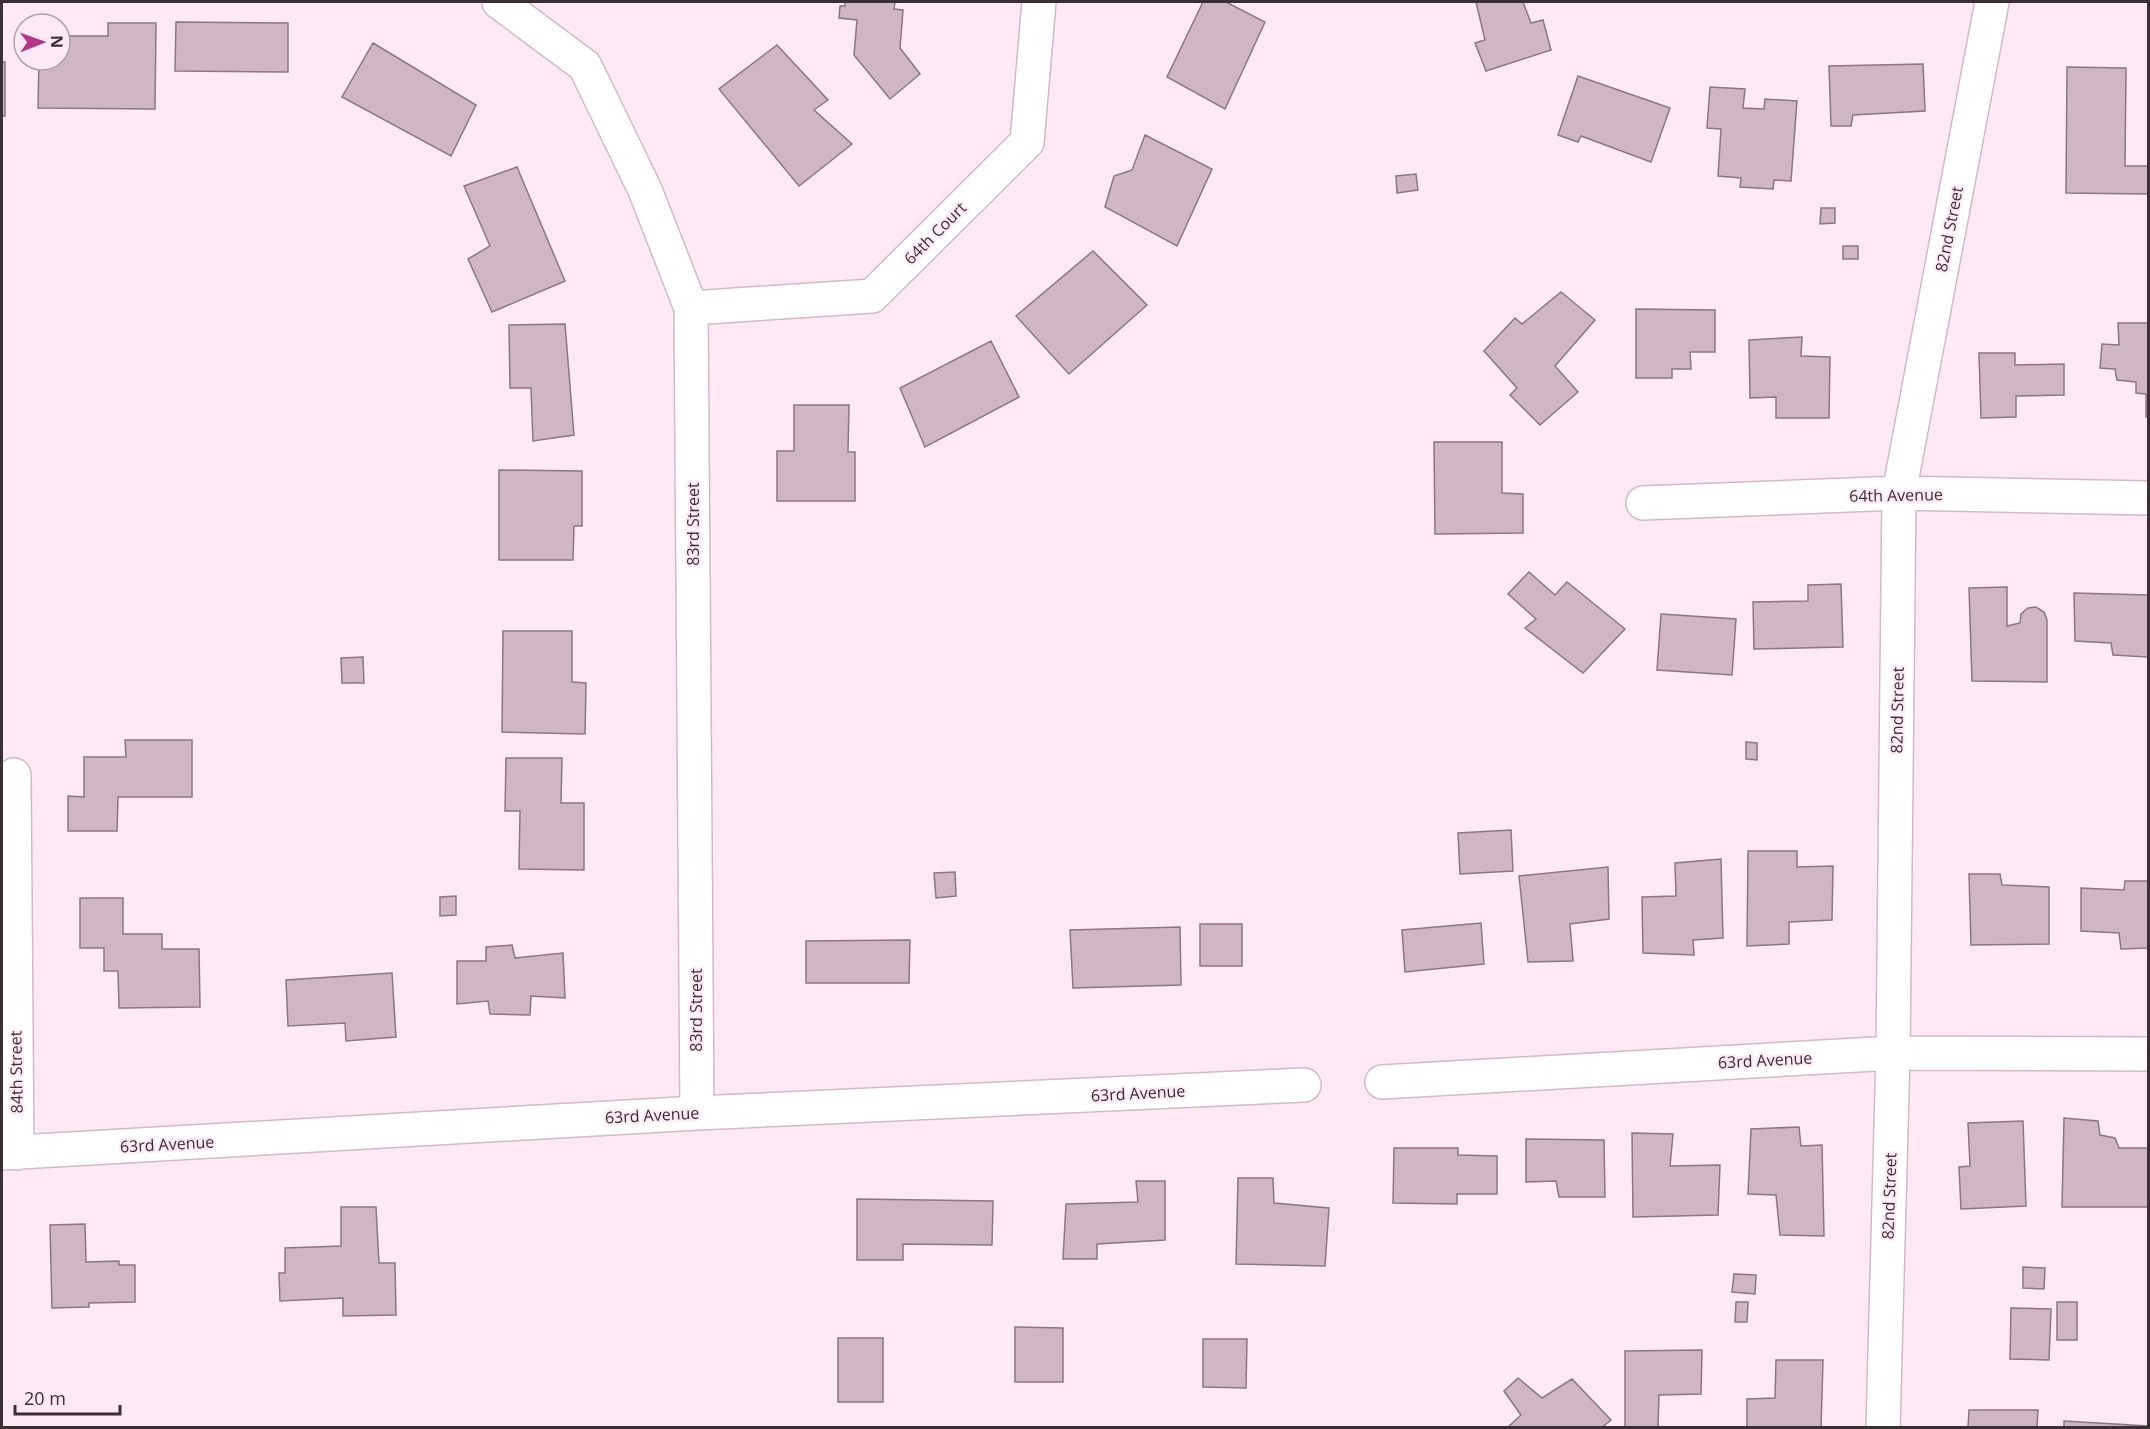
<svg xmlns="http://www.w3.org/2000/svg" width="2150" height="1429" viewBox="0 0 2150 1429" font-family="'Open Sans',sans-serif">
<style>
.building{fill:#d0b6c4;stroke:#8d7583;stroke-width:1.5}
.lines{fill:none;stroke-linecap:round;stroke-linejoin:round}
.minor-casing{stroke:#d3b9c7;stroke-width:36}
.minor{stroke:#fff;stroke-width:33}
.labels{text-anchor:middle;stroke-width:4.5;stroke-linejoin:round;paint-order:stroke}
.street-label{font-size:16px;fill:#3a2f35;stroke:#ffe9f5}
</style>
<rect width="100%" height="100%" fill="#ffe9f5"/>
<path class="building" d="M845,2H895L894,9L903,10L900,48L920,74L890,99L854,55L857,20L839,18L840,6H845Z
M1203,2H1226L1265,22L1225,109L1167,77Z
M1476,2H1523L1531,23L1543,20L1551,50L1486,71L1475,43L1485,40Z
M176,22L288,23V72L175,71Z
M108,23H156L155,109L38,108L39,60H60V36H108Z
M373,43L476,105L451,156L342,97Z
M777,45L828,100L814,110L852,144L799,186L719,89Z
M2,62H5V116H2Z
M1923,64L1925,111L1853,115L1851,126H1831L1829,66Z
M2067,67L2126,68L2125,166H2148V194L2066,193Z
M1578,76L1670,108L1651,162L1581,136L1578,142L1558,135Z
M1710,87L1745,89L1743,108L1764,109L1765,99L1797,101L1791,181L1774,180L1773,189L1740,187L1741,178L1718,176L1721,129L1707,128Z
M1145,135L1212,169L1177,246L1105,207L1114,176L1132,170Z
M517,167L565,281L492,312L468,259L490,246L464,186Z
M1416,174L1418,190L1397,193L1396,176Z
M1821,208H1835V223L1820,224Z
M1843,246H1858V259H1843Z
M1093,251L1147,305L1069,374L1016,316Z
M1561,292L1595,320L1555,366L1578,392L1540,425L1510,395L1517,388L1484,351L1515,318L1522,324Z
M1636,309L1715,310V352H1690L1691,369H1672V378H1636Z
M2118,323H2148V417H2146V394L2136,393V382L2117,380L2115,369L2100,368L2102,344L2119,345Z
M565,324L574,435L533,441L531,388H510L509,325Z
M1802,337L1801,356L1830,357L1829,418H1776V397L1750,398L1749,340Z
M991,341L1019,397L925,447L900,388Z
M1979,353H2015V365L2064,364V395L2016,396V417L1981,418Z
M794,405H849L848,452H855V501H777V451H794Z
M1434,442H1502V493L1523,494V533L1435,534Z
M499,470L582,471V526H574L573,560H499Z
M1529,572L1555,595L1567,582L1625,629L1583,673L1525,628L1536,619L1508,594Z
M1841,584L1843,647L1754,649L1753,602L1808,601V585Z
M2007,587V626L2020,623L2021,614L2028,608L2036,607L2044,612L2047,620V682L1972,681L1969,588Z
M2074,593L2148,595V657L2113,655L2111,643L2075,641Z
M1661,614L1736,619L1732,675L1657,670Z
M503,631H572V682L586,683L585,734L502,732Z
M363,657L364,683H342L341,658Z
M125,740H192V797H118L117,831H68V796L84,797V757H126Z
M1746,742L1757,743V760L1746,759Z
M506,758H562L561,803H584V870L519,869L520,811H505Z
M1511,830L1513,871L1460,874L1458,833Z
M1748,851H1797V867L1833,866L1832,920L1789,922V944L1747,946Z
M1721,859L1723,938L1693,940L1694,955L1643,953L1642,897L1676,896L1675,863Z
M1608,867L1609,919L1570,924L1573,961L1528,962L1519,876Z
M955,872L956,896L936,898L934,873Z
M1969,874H2000L2002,885L2049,887V944L1971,945Z
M2125,881H2148V948L2121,949L2119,933L2081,931V888L2124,890Z
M456,896V915L440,916V897Z
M80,898H123V934H162V949H199L200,1007L119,1008L118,971H104V948H80Z
M1481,923L1484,964L1405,972L1402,930Z
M1200,924H1242V966H1200Z
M1180,927L1181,985L1073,988L1070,930Z
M910,940L909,983H806V941Z
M512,945L515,958L563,953L565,998L531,996L530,1015L490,1014L488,1001L457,1004V961H486V947Z
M392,973L396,1037L346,1041L345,1023L288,1026L286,980Z
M2064,1118L2098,1121L2100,1135L2115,1138L2119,1148H2148V1207H2062Z
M2023,1121L2026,1206L1961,1209L1959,1167L1970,1166L1968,1123Z
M1799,1127L1801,1146L1822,1145L1824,1236L1780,1235L1776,1195L1748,1194L1751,1129Z
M1632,1133L1673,1134L1670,1166L1720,1165L1718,1215L1633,1217Z
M1526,1139L1604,1140L1605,1197H1559L1556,1181L1526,1182Z
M1394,1148H1458V1155L1497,1156V1194H1457V1204L1393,1203Z
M1238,1178H1273L1274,1203L1329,1208L1325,1266L1236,1264Z
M1136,1181H1165V1240L1097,1244V1259H1063L1066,1204L1138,1202Z
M857,1199L993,1201L992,1245L903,1244V1260H857Z
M341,1207H376L379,1263H395L396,1315L343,1316V1298L280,1301L279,1273H285V1248L341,1246Z
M85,1224L86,1262L119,1261V1265H135V1302L89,1303V1307L52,1308L50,1225Z
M2023,1267L2045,1268L2044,1289L2023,1288Z
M1734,1274L1756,1275L1755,1294L1732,1292Z
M1736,1302H1748L1747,1322H1735Z
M2057,1302H2077V1340H2057Z
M2011,1308L2051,1309L2049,1360L2010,1359Z
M1015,1327L1063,1328V1382H1015Z
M838,1338H883V1402H838Z
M1203,1339H1247L1246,1388L1203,1387Z
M1702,1350L1701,1394L1659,1395L1658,1428H1625V1351Z
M1776,1360H1823L1821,1428H1747V1399L1775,1398Z
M1518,1378L1542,1398L1572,1379L1611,1420L1601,1428H1507L1521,1415L1504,1391Z
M1969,1410H2038L2037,1428H1968Z
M2064,1421L2148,1426V1428H2064Z"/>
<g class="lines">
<defs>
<path id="minor" d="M499,2L585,66L645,190L691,308L697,1113
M691,308L872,296L1027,142L1039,2
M1643,503L1899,493L2148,498
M14,775L17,1153
M1382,1082L1893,1053L2148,1054
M2,1153L697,1113L1304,1085
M1883,1428L1893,1053L1899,493L1992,2"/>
</defs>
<use href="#minor" class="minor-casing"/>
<use href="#minor" class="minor"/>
</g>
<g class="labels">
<g class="street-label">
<text transform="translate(1949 229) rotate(-79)" y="6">82nd Street</text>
<text transform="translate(935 233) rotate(-45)" y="6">64th Court</text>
<text transform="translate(1896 495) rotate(-1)" y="6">64th Avenue</text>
<text transform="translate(693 524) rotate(-90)" y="6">83rd Street</text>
<text transform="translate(1897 710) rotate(-89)" y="6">82nd Street</text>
<text transform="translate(696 1010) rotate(-90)" y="6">83rd Street</text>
<text transform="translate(1765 1060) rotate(-3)" y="6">63rd Avenue</text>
<text transform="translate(16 1072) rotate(-91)" y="6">84th Street</text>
<text transform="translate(1138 1093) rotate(-3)" y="6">63rd Avenue</text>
<text transform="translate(652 1115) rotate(-3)" y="6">63rd Avenue</text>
<text transform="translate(167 1144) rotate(-3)" y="6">63rd Avenue</text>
<text transform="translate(1889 1196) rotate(-88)" y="6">82nd Street</text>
</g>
</g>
<rect width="2150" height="1429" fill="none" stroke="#3a2f35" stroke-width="6"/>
<g transform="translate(42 42) rotate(89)"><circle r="28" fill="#ffe9f5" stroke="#b09fa8" stroke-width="1.5"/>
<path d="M0-4.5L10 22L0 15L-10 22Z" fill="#b3388a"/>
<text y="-9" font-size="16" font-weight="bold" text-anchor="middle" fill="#3a2f35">N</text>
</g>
<path d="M15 1405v9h105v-9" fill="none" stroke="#3a2f35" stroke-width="3"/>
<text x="24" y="1405" font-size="18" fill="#3a2f35" stroke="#ffe9f5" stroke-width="4.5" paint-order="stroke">20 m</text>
</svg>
